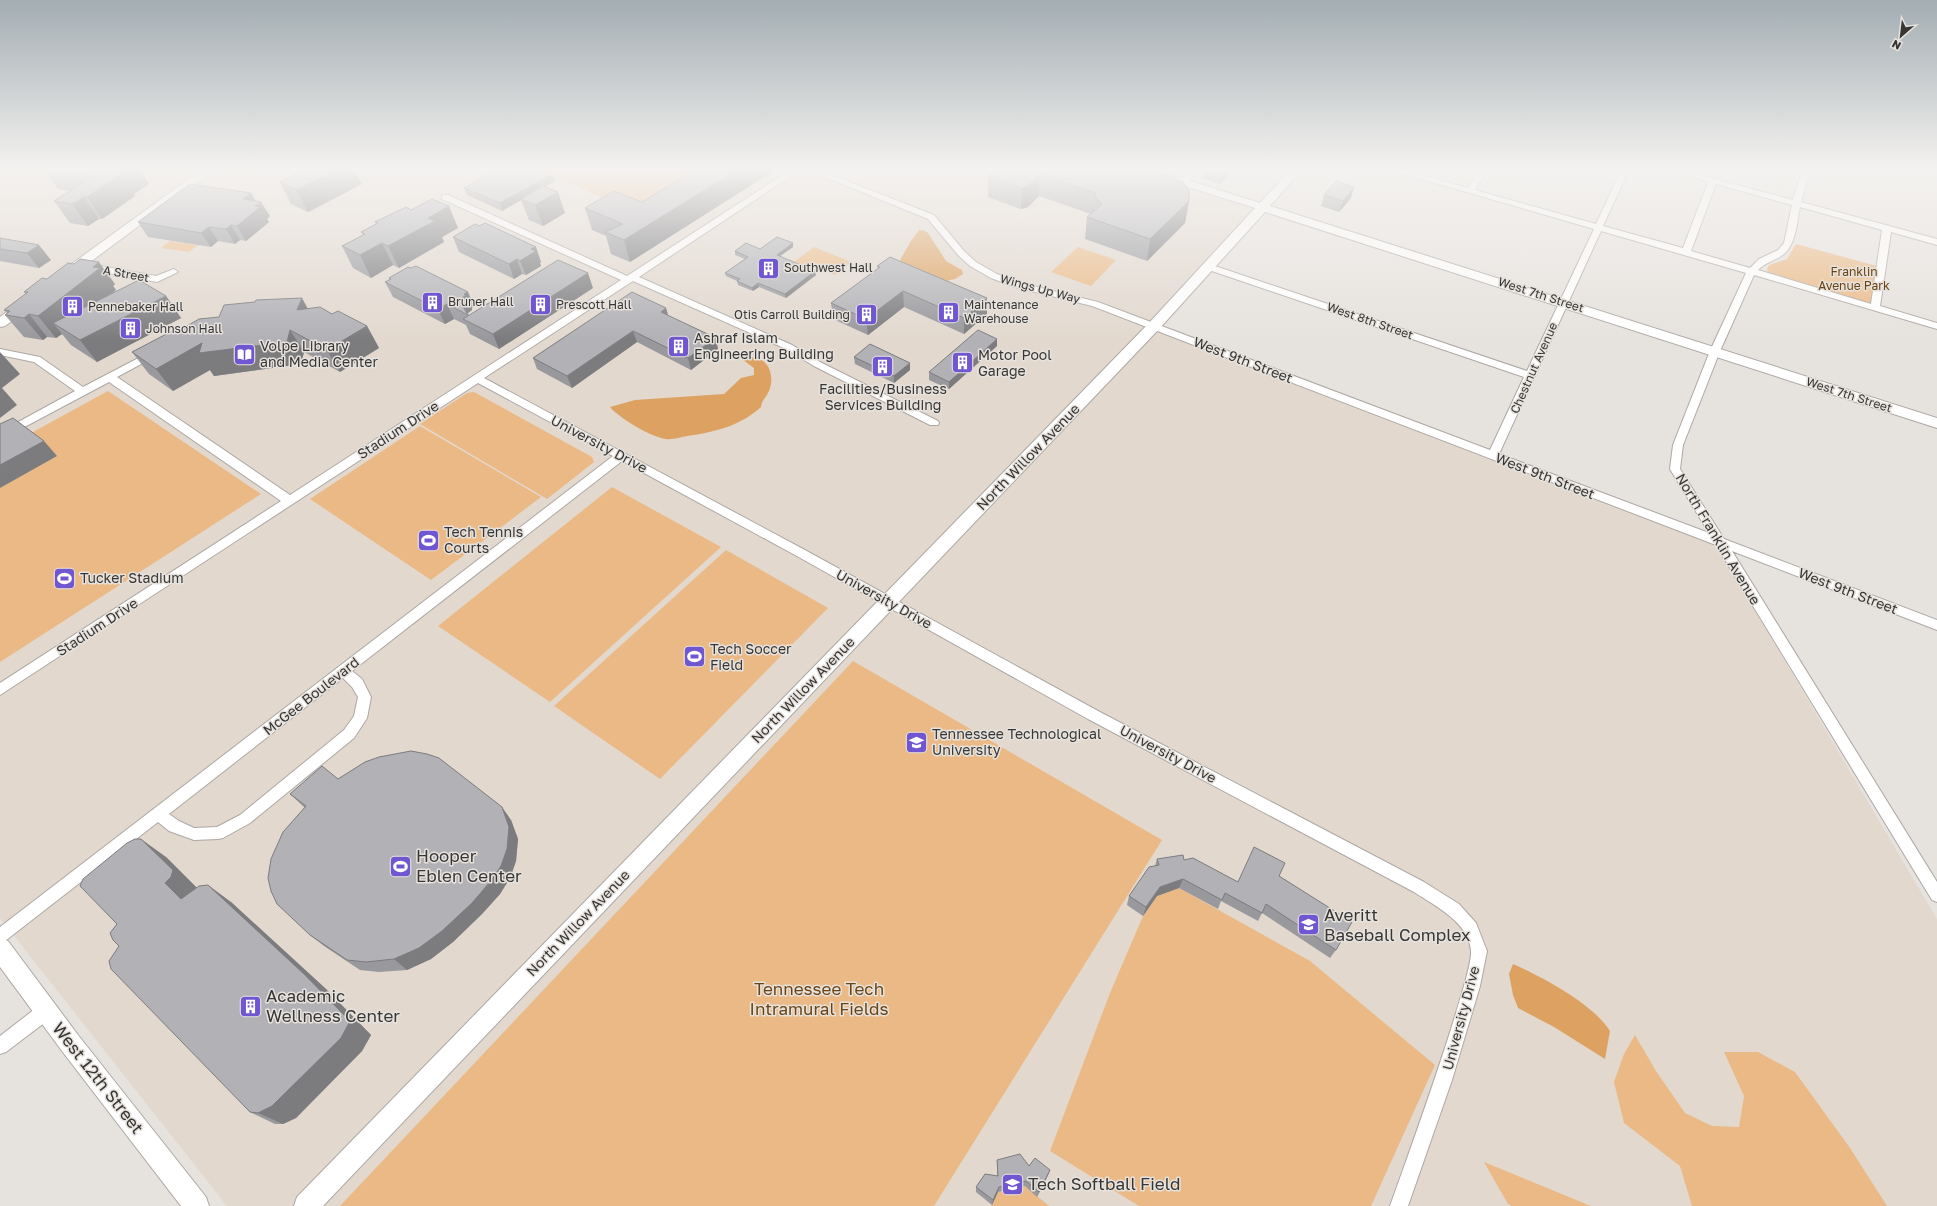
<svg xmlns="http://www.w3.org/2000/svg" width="1937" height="1206" viewBox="0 0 1937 1206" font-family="'Golos Text',sans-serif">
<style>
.built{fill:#e2d8ce}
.green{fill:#ebb985}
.water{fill:#dda262}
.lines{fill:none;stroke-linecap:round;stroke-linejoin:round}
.street-casing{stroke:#aca8a4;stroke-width:2}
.secondary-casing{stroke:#aca8a4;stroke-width:2}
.street{fill:#fff;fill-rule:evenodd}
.secondary{fill:#fff;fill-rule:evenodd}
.wall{fill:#98989d}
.shaded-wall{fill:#7c7c7f}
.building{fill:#b1b1b6;stroke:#7c7c7f}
.labels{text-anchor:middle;stroke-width:3;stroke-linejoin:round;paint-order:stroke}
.far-poi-label{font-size:12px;fill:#383634;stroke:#e6e2de;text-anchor:start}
.far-park-label{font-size:12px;fill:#6c4413;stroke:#e6e2de}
.far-street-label{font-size:12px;fill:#383634;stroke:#e6e2de}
.poi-label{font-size:14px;fill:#383634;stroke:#e6e2de;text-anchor:start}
.street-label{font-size:14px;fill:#383634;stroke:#e6e2de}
.near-poi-label{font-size:17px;fill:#383634;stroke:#e6e2de;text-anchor:start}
.near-park-label{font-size:17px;fill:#6c4413;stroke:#e6e2de}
.near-street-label{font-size:17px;fill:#383634;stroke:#e6e2de}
</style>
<rect width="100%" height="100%" fill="#e6e2de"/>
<path class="built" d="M0,170H1133L1254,208L1145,327L1717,546L1937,919V1206H227L0,918Z"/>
<path class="green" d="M539,170H677L696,178L638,213Z
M170,241L198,245L189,252L161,248Z
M1796,244L1877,266L1871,302H1864L1775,276L1768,273L1767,269L1769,265L1787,259Z
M814,247L851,262L835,275L814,266L811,268L794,262Z
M1078,247L1116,260L1091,286L1051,272Z
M108,391L261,494L0,662V450Z
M474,392L592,457L594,462L547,499L420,424L467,393Z
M420,426L541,497L431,580L310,499Z
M612,487L721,547L550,702L438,626Z
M726,550L828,608L660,779L554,706Z
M853,661L1162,840L934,1206H340Z
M1179,888L1310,961L1435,1065L1371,1206H1139L1050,1151L1110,993L1143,916L1157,896Z
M1635,1035L1656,1071L1685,1113L1712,1126L1739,1127L1744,1096L1724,1052H1758L1795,1072L1850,1148L1887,1206H1692L1680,1166L1624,1123L1614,1082L1624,1054Z
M1484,1162L1591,1206H1592H1512L1508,1204Z
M1025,1186L1049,1206H991L998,1192Z"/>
<path class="water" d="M919,230L925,231L928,233L946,261L962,270L963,274L955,279L946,281L905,267L900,260L911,241Z
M742,355C748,357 755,357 761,360C772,365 774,383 768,393C765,399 762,400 761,407C740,426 715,432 687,436C681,437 672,440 666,439C651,437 619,418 610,407L635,400L724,394L741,378L754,375V368L739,357Z
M1513,964C1542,977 1593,1004 1610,1031L1605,1059L1554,1027L1518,1008L1513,995L1509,974Z"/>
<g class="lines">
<defs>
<path id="street" d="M790,170H800L639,277L792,345L820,362L938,421L939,423L938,425H930L814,366L786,349L633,281L484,378L803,549L1098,711L1424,882L1459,904L1476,923L1487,951L1480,986L1452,1080L1408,1206H1390C1413,1142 1436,1078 1456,1013C1460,999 1472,963 1471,951C1469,922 1435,906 1414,892L1088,719L795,555L622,461L352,671L362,679L371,697L367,718L354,738L250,823L223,838L218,839L194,840L169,831L158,822L5,941L0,943V927L613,456L478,383L0,695V683L281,501L109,382L0,440V432L75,391L34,362L0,355V349L40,357L83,387L150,352H156L158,354L156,356L117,377L290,495L621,280L442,199V195H448L627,276ZM343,678L352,687L358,697L354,716L344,730L240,815L217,827L194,828L179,821L169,814Z
M808,170H819L934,215L964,251L976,262L997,274L1021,283L1098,302L1490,450L1524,377L1206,269L1205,267L1206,265H1212L1527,371L1594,229L1390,170H1403L1468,188L1479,170H1487L1475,190L1596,224L1621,170H1629L1603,226L1683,248L1708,182L1668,170H1681L1793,200L1802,170H1810L1801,202L1937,239V245L1891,232L1880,306L1937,323V329L1754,275L1720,351L1683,445L1680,469L1724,539L1937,620V630L1732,551L1937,882V902L1932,900L1716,545L1092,306L1015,287L991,278L970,266L958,255L928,219ZM1716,184L1792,205L1784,243L1778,250L1759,259L1750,268L1691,251ZM1800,207L1882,230L1871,304L1758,270C1766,262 1775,261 1784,254C1796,244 1797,222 1800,207ZM1601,231L1746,273L1710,351L1673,445L1670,469L1709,533L1499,454Z
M1190,170H1198L1186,184H1180L1179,182Z
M89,264L156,276L174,269L178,272L157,282L86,269V265Z
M46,1003L52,1005L54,1011L52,1017L6,1052L0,1054V1036L40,1005Z"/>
<path id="secondary" d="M201,170H214L70,277H62L60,274L62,271Z
M1138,170H1156L1260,203L1290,170H1302L1270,206L1937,418V428L1265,212L1159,329L323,1206H294L297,1197L1149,323L1255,208L1140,172Z
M26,300L31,301L33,304L31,307L5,326L0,327V317L21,301Z
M0,938L8,941L78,1035L206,1197L209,1206H181L62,1051L0,967Z"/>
</defs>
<use href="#street" class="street-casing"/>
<use href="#secondary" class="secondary-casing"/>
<use href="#street" class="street"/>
<use href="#secondary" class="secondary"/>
</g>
<path class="wall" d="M44,170H140L149,184L134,194L135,196L102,219H99L88,226L70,223L54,201L70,191L58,189Z
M684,170H775L630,262L611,254L606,236L592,230L585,208L642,202L691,173Z
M1152,170L1189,201L1185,223L1147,261L1085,239L1087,217L1091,214L1039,196L1028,207L1021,209L988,197V176Z
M1205,170H1232L1231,172L1220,184L1203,178L1204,171Z
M552,174L555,181L545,186L565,213L543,226L529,220L521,200L502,211L467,195L464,188Z
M280,182L362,184L308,212L291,204Z
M1324,195L1351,198L1339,212L1321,206Z
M255,201L270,216L267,219L269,222L246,241L240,240L235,244L218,241L211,247L148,237L138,222Z
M411,210L458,228L442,237L444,242L399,268L393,265L371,278L353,268L342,246L363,235L361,232L376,224L375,222Z
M453,237L541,262L540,263L541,266L526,275L522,274L514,279L459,252Z
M0,238L51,260L39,268L0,261Z
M793,243V247L780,256L816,275L786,298L759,287L753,291L738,285L737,281L726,276L725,273L745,259L735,255V251L760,249Z
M877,266L987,314L964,334L904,307L868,335L833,319L831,303L878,269Z
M389,278L474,306L472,308V310L467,313L469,315L593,288L499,349L470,334L466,325L454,319L445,324L393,297L385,282L390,280Z
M47,279L115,284L113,286L116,290L112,294L166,296L181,318L97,362L71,345L62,334L56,338L47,337L43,340L24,337L5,315L7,313L4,310L26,294L24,292Z
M308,308L332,314L367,326L379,348L340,372L304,352L301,364L214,376L210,370L173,391L149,374L132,352L180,330Z
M666,308L668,315L718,349L691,370L637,342L572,388L537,369L533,358Z
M997,346L949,389L929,380V372Z
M854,357L910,370L894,383L855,364Z
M338,779L511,820L518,839L516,861L510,878L500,894L482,914L453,942L431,959L407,970L379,972L360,970L324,946L310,935L304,807L290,794Z
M166,857L197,888L231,902L326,989L371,1035L362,1051L296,1118L283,1124H275L250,1112L119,946L117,924Z
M1157,859L1184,860L1238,882L1279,876L1336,950L1330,958L1262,913L1258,921L1221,901L1218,909L1179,888L1157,896L1143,916L1127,905L1129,896L1155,866Z
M997,1160L1050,1170L1048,1175L1037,1197L1025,1186L998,1192L992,1205L976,1192V1187L997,1176Z"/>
<path class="shaded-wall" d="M123,170H140L149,184L134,194L135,196L102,219L87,197Z
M337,170H355L362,184L308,212L296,190Z
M737,170H775L630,262L624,240Z
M1227,170H1232L1231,172L1220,184L1221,176Z
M552,174L555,181L523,199H521V200L502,211L500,203Z
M1040,174L1039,196L1028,207L1021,209L1022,188Z
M1354,187L1351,198L1339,212L1343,201Z
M558,192L565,213L543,226L535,205Z
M251,193L258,205L261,202L270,216L267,219L269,222L246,241L237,226L243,199Z
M84,197L99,219L88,226L72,204Z
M1189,201L1185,223L1147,261L1150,239Z
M449,206L458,228L442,237L444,242L399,268L388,246L428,218Z
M231,225L240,240L235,244L226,229Z
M209,227L218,241L211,247L201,233Z
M382,243L393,265L371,278L360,255Z
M793,243V247L777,258V255Z
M39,245L51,260L39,268L27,253Z
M536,247L541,262L540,263L541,266L526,275L520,261L531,249Z
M517,259L522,274L514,279L509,264Z
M99,262L115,284L113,286L116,290L65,331L53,323L62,334L56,338L38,316Z
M815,271L816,275L786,298L785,294Z
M588,273L593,288L499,349L493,334Z
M758,283L759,287L753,291L752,288Z
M903,291L904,307L868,335L866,319Z
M468,292L474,306L472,308V310L467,314L459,300L464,294Z
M166,296L181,318L97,362L80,340Z
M302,298L314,320L297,310Z
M987,298V314L964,334V318Z
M447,304L454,319L445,324L438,309Z
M666,308L669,319L661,312Z
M29,314L47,337L43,340L24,318Z
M367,326L379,348L340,372L327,350Z
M290,330L304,352L301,364L214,376L210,370L173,391L156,369L202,343Z
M633,331L637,342L572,388L567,376Z
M716,338L718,349L691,370L688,358Z
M997,339V346L949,389V382Z
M0,352L20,374L2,388L17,405L0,418Z
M910,363V370L894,383V376Z
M44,441L57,456L0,488V465Z
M502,807L511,820L518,839L516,861L510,878L500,894L482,914L453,942L431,959L407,970L394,959Z
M141,839L166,857L197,888L181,899L165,883Z
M1183,879L1179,888L1157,896L1143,916L1146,907L1160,887Z
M208,885L231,902L326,989L371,1035L362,1051L296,1118L283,1124L258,1113Z
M1050,1170L1048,1175L1037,1197L1039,1192Z
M999,1187L998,1192L992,1205L993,1200Z"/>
<path class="building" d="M56,170H123L118,174H121L87,197H84L72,204L54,201L93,176Z
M305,170H337L296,190L280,182Z
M497,170H543L552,174L500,203L464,188Z
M695,170H737L624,240L605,232L623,224L585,208L614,191L642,202Z
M995,170H1152L1178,179L1183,182L1189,190V201L1150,239L1087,217L1102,204L1095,197L1096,193L1040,174L1029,185L1022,188L988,176Z
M1205,170H1227L1221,176L1204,171Z
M1336,181L1354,187L1343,201L1324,195Z
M190,184L251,193L243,199L261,202L255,206L260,207L237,226L231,225L226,229L209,227L201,233L138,222Z
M543,186L558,192L535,205L521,199Z
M432,199L449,206L428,218L435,221L388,246L382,243L360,255L342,246L365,234L361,232L378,223L375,222L406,207L411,210Z
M485,223L536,247L531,249L536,251L520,261L517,259L509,264L453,237L475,224L479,226Z
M777,237L793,243L777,255L815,271L785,294L758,283L752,288L737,281L740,279L725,273L748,257L735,251L746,243L760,249Z
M0,238L39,245L27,253L0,249Z
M890,257L987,298L964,318L903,291L866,319L831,303L880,267L877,266Z
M80,259L99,262L93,267L100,268L38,316L29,314L24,318L5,315L10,311L4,310L28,292H24L42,278L47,279L68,263L74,264Z
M558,260L588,273L493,334L463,319Z
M416,266L468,292L464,294L466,295L459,300L468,315L447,304L438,309L385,282L391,279L389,278L408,267L411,268Z
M139,280L166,296L80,340L53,323Z
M632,292L666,308L661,312L716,338L688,358L633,331L567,376L533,358Z
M302,298L297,310L320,307L332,314L338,311L367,326L327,350L290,330L287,342L199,353L202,343L156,369L132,352L176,329L180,330L199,319L219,317L224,305L255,302L256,300Z
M978,330L997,339L949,382L929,372Z
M870,344L910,363L894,376L854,357Z
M13,418L44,441L0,465V424Z
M411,751L427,754L439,758L502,807L509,827L507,849L501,866L490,882L472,903L442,931L419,948L394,959L366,962L347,960L310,935L277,904L271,891L268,878L271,859L283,832L306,806L290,794L322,766L338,779L365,762L379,757Z
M135,839H141L173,870L171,877L165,883L181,899L199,886L208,885L304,974L350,1021L341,1038L272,1106L258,1113L250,1112L111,969L109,961L119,946L113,940L110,933L117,924L80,886L83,879L127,843Z
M1254,847L1285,863L1279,876L1352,922L1336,950L1266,904L1262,913L1225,893L1222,900L1183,879L1160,887L1146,907L1129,896L1149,867L1159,865L1157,859L1183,855L1184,860L1193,858L1238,882Z
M1020,1154L1029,1166L1035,1158L1050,1170L1039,1192L1026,1181L999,1187L993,1200L976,1187L985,1174L998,1176L997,1160Z"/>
<linearGradient id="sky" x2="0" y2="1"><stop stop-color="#a3adb2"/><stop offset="0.5" stop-color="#f4f2f0"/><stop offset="1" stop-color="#f4f2f0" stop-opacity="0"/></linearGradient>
<rect width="1937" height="339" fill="url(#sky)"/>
<defs>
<symbol id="building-square" viewBox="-11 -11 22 22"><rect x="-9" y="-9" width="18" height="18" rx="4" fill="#7057d1" stroke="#e6e2de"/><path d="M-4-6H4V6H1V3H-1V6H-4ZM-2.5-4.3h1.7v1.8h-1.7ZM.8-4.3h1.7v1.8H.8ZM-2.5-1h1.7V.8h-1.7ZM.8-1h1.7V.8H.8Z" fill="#fff"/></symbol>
<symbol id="library-square" viewBox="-11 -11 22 22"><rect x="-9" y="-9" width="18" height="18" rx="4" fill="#7057d1" stroke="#e6e2de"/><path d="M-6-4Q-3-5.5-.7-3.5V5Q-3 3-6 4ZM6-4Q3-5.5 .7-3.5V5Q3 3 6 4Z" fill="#fff"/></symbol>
<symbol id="stadium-square" viewBox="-11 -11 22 22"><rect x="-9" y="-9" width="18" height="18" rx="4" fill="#7057d1" stroke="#e6e2de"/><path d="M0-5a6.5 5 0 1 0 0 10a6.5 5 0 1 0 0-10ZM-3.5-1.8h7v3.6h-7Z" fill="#fff"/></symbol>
<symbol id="university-square" viewBox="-11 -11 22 22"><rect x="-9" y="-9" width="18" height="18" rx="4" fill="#7057d1" stroke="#e6e2de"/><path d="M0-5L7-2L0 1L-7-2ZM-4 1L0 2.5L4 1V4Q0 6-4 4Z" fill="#fff"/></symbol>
</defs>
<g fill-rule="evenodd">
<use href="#building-square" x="756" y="256" width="25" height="25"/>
<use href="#building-square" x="420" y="290" width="25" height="25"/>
<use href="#building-square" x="528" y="292" width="25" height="25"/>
<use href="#building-square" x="60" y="294" width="25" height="25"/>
<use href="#building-square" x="936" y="300" width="25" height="25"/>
<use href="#building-square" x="854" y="302" width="25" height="25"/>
<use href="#building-square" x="118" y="316" width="25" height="25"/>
<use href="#building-square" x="666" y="334" width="25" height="25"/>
<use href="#library-square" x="232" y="342" width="25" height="25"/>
<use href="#building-square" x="950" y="350" width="25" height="25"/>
<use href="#building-square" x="870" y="354" width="25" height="25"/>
<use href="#stadium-square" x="416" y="528" width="25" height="25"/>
<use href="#stadium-square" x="52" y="566" width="25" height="25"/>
<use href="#stadium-square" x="682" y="644" width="25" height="25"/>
<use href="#university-square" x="904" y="730" width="25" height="25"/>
<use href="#stadium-square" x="388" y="854" width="25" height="25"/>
<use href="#university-square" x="1296" y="912" width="25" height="25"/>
<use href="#building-square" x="238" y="994" width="25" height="25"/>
<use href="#university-square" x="1000" y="1172" width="25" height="25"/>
</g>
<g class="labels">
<g class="far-poi-label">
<text x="784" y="272">Southwest Hall</text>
<text x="448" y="306">Bruner Hall</text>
<text x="556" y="309">Prescott Hall</text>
<text x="964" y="309">Maintenance<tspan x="964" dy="14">Warehouse</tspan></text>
<text x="88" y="311">Pennebaker Hall</text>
<text x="850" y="319" text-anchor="end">Otis Carroll Building</text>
<text x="146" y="333">Johnson Hall</text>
</g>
<g class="far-park-label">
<text x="1854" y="276">Franklin<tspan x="1854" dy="14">Avenue Park</tspan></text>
</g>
<g class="far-street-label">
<text transform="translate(126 274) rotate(10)" y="4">A Street</text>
<text transform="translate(1040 289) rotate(15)" y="4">Wings Up Way</text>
<text transform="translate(1541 295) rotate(18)" y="4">West 7th Street</text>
<text transform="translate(1370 321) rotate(19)" y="4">West 8th Street</text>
<text transform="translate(1534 368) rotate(-66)" y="4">Chestnut Avenue</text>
<text transform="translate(1849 395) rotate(18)" y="4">West 7th Street</text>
</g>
<g class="poi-label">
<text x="694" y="343">Ashraf Islam<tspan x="694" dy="16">Engineering Building</tspan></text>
<text x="260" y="351">Volpe Library<tspan x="260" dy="16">and Media Center</tspan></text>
<text x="978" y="360">Motor Pool<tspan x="978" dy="16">Garage</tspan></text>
<text x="883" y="394" text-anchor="middle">Facilities/Business<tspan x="883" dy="16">Services Building</tspan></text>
<text x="444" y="537">Tech Tennis<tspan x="444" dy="16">Courts</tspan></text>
<text x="80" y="583">Tucker Stadium</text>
<text x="710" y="654">Tech Soccer<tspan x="710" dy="16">Field</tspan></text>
<text x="932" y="739">Tennessee Technological<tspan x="932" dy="16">University</tspan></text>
</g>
<g class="street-label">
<text transform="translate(1243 360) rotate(21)" y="5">West 9th Street</text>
<text transform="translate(398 430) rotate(-33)" y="5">Stadium Drive</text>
<text transform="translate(599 444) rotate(28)" y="5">University Drive</text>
<text transform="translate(1028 457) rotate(-46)" y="5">North Willow Avenue</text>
<text transform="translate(1545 476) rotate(21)" y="5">West 9th Street</text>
<text transform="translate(1718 539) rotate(59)" y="5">North Franklin Avenue</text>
<text transform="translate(1848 591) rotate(21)" y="5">West 9th Street</text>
<text transform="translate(884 599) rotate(29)" y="5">University Drive</text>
<text transform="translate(97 627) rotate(-33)" y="5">Stadium Drive</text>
<text transform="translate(803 690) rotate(-46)" y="5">North Willow Avenue</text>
<text transform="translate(311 696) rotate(-38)" y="5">McGee Boulevard</text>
<text transform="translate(1168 754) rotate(28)" y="5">University Drive</text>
<text transform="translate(578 923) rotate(-46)" y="5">North Willow Avenue</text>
<text transform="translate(1461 1018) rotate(-75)" y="5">University Drive</text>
</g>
<g class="near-poi-label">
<text x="416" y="862">Hooper<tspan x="416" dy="20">Eblen Center</tspan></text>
<text x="1324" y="921">Averitt<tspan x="1324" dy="20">Baseball Complex</tspan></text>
<text x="266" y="1002">Academic<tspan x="266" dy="20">Wellness Center</tspan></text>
<text x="1028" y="1190">Tech Softball Field</text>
</g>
<g class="near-park-label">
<text x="819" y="995">Tennessee Tech<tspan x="819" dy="20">Intramural Fields</tspan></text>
</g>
<g class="near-street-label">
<text transform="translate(98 1078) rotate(52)" y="6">West 12th Street</text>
</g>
</g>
<g transform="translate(1901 36) rotate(208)" stroke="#e6e2de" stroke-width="3" paint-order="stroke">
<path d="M0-3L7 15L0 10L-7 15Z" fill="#383634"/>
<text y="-6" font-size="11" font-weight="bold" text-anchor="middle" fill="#383634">N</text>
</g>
</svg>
